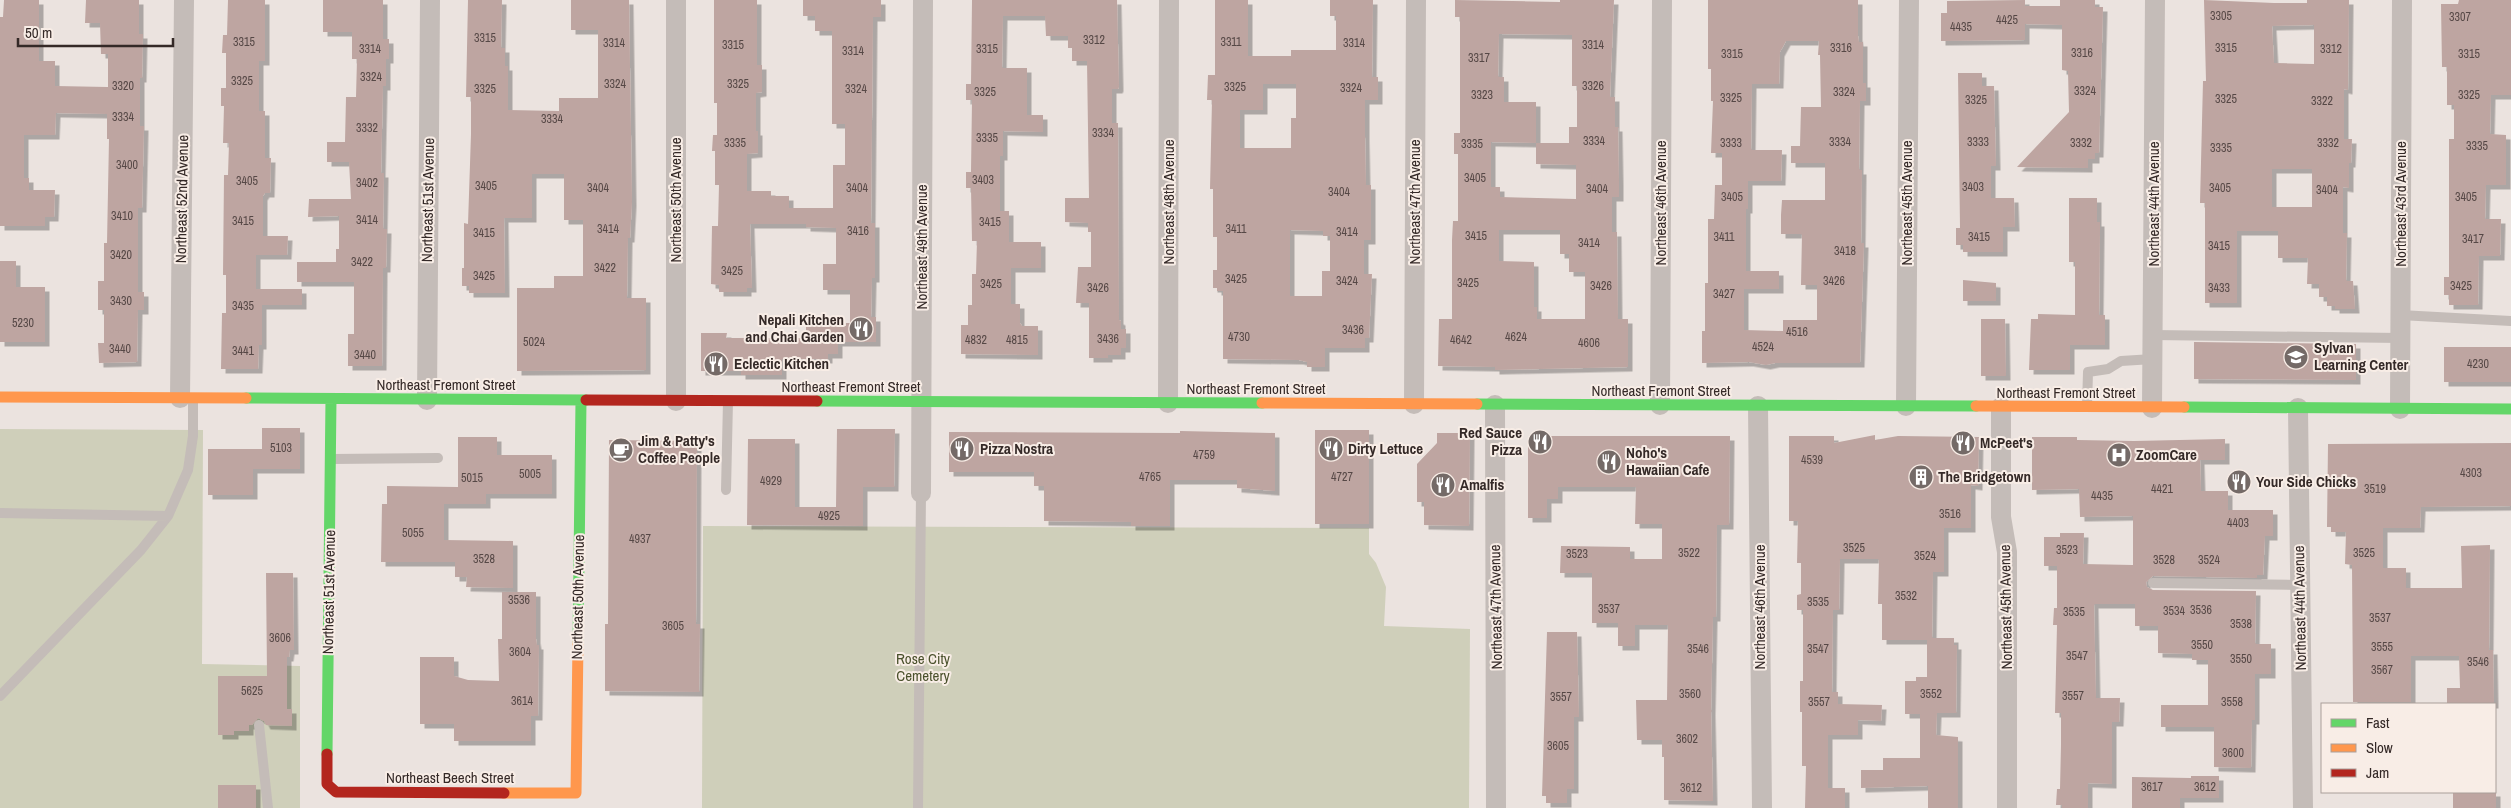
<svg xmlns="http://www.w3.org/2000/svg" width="2511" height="808" viewBox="0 0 2511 808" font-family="'Archivo Narrow',sans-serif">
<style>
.green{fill:#cfcfba}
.building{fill:#bea5a1;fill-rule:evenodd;filter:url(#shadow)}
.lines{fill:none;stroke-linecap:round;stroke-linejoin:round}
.lane{stroke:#c4bcb8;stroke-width:10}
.street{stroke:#c4bcb8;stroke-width:20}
.fast{stroke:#63d668;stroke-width:11}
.slow{stroke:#ff974d;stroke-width:11}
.jam{stroke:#b3261e;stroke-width:11}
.labels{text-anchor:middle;stroke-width:4;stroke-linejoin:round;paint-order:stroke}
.number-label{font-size:12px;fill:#564846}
.street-label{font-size:15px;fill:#342927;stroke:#f8ede6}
.poi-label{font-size:15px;font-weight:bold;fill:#342927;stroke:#f8ede6;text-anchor:start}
.park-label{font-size:15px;fill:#4a512c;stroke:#f8ede6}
</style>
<defs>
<filter id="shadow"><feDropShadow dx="4.5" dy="4.5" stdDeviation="0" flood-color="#0004"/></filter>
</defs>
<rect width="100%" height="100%" fill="#ebe3df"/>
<path class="green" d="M0,429L203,430L202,664L300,666V808H0Z
M703,526L1369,528V554L1376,563L1386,587L1384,626L1470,629L1469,808H702Z"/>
<path class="building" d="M4,0H39V61H55V86L108,87V54H101L100,23H85L86,0H139V34H143L142,78H140V126H144L142,208H138V292H144V310H138L137,362L99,363L98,343H104V310H98V281H104V243H107L109,139H107V114L56,113L55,135H24V178H29V190H55L54,217H45V226H0V17H3Z
M228,0H265V61H259V111H265V158H271L270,193H265L263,196V236H288L287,255H256V289H302V305H262V345H259L258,369H221L222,313H226V275H223L224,175H228L229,143H223L224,106H221V88H226V53H222L223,35H227Z
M323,0H383V39H389V59H386V86H383L381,173H384L383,229H387L386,268H383L382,366H348V334H354V282H297V262H336V249H339V216L308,217L309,199H351L349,162H327V142H345L346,97H356L357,59H352V32H323Z
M468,0H502L501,48H505V66H508V110L559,111V98H598V30H571V0H629L632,202L630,238H628L627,298H646V370L517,371V288H554V276H583V220H564V174H532V218H504L505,293H469V286H462V268H464V223L468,224L471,134V97H466Z
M714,0H757V65H762V92L756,93V131H758V153L747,154V191H771V196H789V208H833V165H845V124H832V31H815V16H803V0H881V17H873L871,223H875V278H872L871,317H876V342H838V354H828V359H782V375H741V371H701V333H727L726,338H806V326H846V323H850V290H823V264H836V228L806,227V224H750L752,288H747V292H719V285L711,284L712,226H718L719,185H715V151H712L713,135H717V103H714Z
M972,0H1117L1119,87L1118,89H1112V123H1118L1119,320L1121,321V329H1126V348H1121V355H1108V358H1089V303H1076L1078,267H1091V232H1088V223L1065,222V198H1089L1087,61H1072V48H1068V36H1046L1045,16H1003L1002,68H1027V115H1043V132L1003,131V156H1000V211H1009V242H1041V268H1011V304H1020V323L1022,326H1038V355L961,354V325H968V305H972V274H976L977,241H972L971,188H966V172H971L972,100H966V84H971Z
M1215,0H1248V56H1291V50H1336V16H1330V0H1373L1372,77H1378V100H1365V137L1366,185H1371V240H1364V274H1372L1369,338H1365V348H1325V367H1307V362L1299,360L1223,359V291H1217V288H1213V270H1217V237H1213V189H1210L1212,100H1207L1208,75H1215ZM1263,84H1296V118H1291V148H1240V110H1263ZM1290,230L1323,231V236H1330V271H1322V296H1290Z
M1455,0L1560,2V0H1614L1610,97H1615V127H1618L1619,181V197H1612V232H1617L1618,319H1628V367L1495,370V367L1438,366L1439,319H1452V240L1453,221H1458V154H1454V133H1460V17H1455ZM1499,34L1572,35V86H1577V127H1569V143H1536V102H1504V77H1498ZM1491,142L1536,143V164L1576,165V199L1500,197V187H1491ZM1499,230H1560V254H1569V272H1585V319H1537V307H1534V262L1499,261Z
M1708,0H1858V36L1859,42H1863V83H1866V101H1860L1859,170H1862L1861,243H1864L1860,363H1775L1766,365L1749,362L1702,363V331H1705V283H1708V219H1714L1715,185H1722V153H1711L1713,101H1711V69H1708ZM1786,41H1819L1818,55H1820L1821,107H1801L1800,146H1791V163H1825V200H1782L1781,215V234H1802L1801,285H1817V320H1783V331L1744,330V289H1779V271H1746V209H1748V181H1781L1782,150H1751L1752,84H1779L1780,52Z
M2025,0V6H2060V0H2095V7H2103L2099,153H2095V159H2088V168L2017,167L2069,112L2068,71L2062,70V25L2025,24V40L1941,41V13H1947V1Z
M2204,0L2274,3H2307V0H2349L2348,90L2344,89V139H2352L2351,163H2349V188L2343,187V233H2347L2346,281H2353L2355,309H2335V306H2327V297H2319V284H2307L2308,258H2278V231H2237V303H2205V203H2200L2203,81H2206ZM2314,25V64L2274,63L2272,26ZM2272,169H2312V207H2272Z
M2459,0H2511V95H2491L2490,134L2506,135V185H2486L2485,219H2501L2500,256H2479L2478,305H2449V295H2444V277H2449V139H2454V105H2447V67H2442L2441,4H2458Z
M1958,73H1982V86H1994L1996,166H1991V198H2014L2015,227H2003V252H1963V245H1956V228H1960Z
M2069,198H2097V222H2100V231L2099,315H2105V345H2070V370H2029L2031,319H2038V314L2075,315V262H2069Z
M0,261H16V287H45V342H0Z
M1963,280L1996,283V301H1963Z
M1981,319H2005L2006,376H1981Z
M2194,342L2356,344V380L2194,379Z
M2444,347H2511V382H2444Z
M262,428H300V469H253V495H208V449H262Z
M837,429H895L894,487H863V526L747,525L748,439H795V507H836Z
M1315,430H1369V524H1315Z
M1180,431L1275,433V491L1237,488V480H1170V526H1131V522L1044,521V486H1034V472H949V432L1180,433Z
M1437,433H1470L1469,526L1424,525V502H1417V464L1437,443Z
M1875,435V440L1898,436L1979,437L1978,486L1971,485V528H1944V572H1933L1932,638H1954V645H1957L1956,713H1937L1936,735L1958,737V808H1928V786L1861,788V770H1883V758H1920V714H1905V681H1916V677H1927V640H1882V604H1878L1879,559H1840L1839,610H1833L1832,692H1838V704L1882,705L1881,721L1858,720V735H1828V788H1845V808H1805L1806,766H1802V712H1800V681H1803V610H1797V595L1801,594V563H1797L1798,521H1789V436H1834V443Z
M1536,436H1730L1729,525H1717L1716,617H1713L1711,711L1713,801L1664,800V757H1662V740H1637L1636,700H1667L1668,625H1635V646H1618V623H1592V573H1560L1561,546L1630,547V559H1662V524H1635L1636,487H1558V499H1547V518H1528V445Z
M458,437H497V455H552V494H486V504H444V540L513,541V588L466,587L467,577H455V562H381L382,504H387V486L458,487Z
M2032,437H2077V440L2134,441L2225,439V460H2200L2201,491H2228V510H2273V536H2265L2263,575H2257V578L2153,576L2146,582L2147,587L2153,590L2256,591L2255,644H2271V674H2255V720H2252L2251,768L2214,767V727H2161V705H2208V660H2192V654L2158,653V626H2135V604H2094L2096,698H2120L2119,722H2112V784L2088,783V808H2062V805H2056L2057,789H2060L2061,745V713H2055L2057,625H2053L2054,608H2057V566H2044V537H2060V533H2084L2083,564L2133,565V516L2080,517L2079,489L2032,490Z
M609,440L697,441L696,624H700L699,692L605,691V624H608Z
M2511,443V506L2421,507L2420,528H2383V568H2406V588H2462L2461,546L2490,545L2489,650H2493L2494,704H2447V688H2460L2459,656H2411V702H2353L2352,565L2345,564L2346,532H2331V527H2327L2328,444Z
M266,573H293L294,650H290L289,657H287V709H292V726L266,725L264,721L258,718L252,725H249V731H234V735H218V676H267Z
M502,592H536V639L537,645H539L538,716H531V741H454V724H420V657H454V676L468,680L499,681L498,639H502Z
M1547,632H1577L1579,717H1574V789H1567V803H1546V796H1542Z
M2191,776H2219V798H2180V808H2132V777L2191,778Z
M218,785H256V808H218Z
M2453,792H2496V808H2453Z"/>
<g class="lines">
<path class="lane" d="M2400,315L2511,321
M2153,335L2400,338
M2087,407L2088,372L2108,369L2121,361L2153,359
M332,459L438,458
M726,490L728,401
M0,513L168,516
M2153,583L2300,585
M0,696L141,550L168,516L188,470L193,436V400
M259,725L268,808
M918,808L921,493"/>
<path class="street" d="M180,398L184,0
M427,400L430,0
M676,401V0
M1168,403L1169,0
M1414,404L1416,0
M1495,405L1496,808
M1660,405L1662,0
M1758,406L1762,808
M1906,406L1909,0
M2001,407V517L2007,552V808
M2152,408L2155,0
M2298,408L2303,808
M2400,409L2402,0
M921,493L923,0"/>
<path class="fast" d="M246,398L586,400
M817,401L1262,403
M1477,404L1976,406
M2184,407L2511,409
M578,642L581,401
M327,754L331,399"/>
<path class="slow" d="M0,397L246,398
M1262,403L1477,404
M1976,406L2184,407
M504,793H576L578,642"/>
<path class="jam" d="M586,400L817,401
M327,754V784L336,792L504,793"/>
</g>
<defs>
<symbol id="restaurant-disc" viewBox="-11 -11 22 22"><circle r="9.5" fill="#746a67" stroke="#f8ede6"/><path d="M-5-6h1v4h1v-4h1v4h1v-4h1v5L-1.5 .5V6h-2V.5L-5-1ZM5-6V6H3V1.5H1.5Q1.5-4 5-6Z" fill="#fff"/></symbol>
<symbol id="school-disc" viewBox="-11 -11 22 22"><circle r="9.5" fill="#746a67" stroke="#f8ede6"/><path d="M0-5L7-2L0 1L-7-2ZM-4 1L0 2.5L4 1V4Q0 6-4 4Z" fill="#fff"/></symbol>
<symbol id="cafe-disc" viewBox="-11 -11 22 22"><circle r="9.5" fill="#746a67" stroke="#f8ede6"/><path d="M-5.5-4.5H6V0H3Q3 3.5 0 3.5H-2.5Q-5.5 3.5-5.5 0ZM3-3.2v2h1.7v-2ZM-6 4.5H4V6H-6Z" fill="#fff"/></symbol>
<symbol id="hospital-disc" viewBox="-11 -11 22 22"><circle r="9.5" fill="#746a67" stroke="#f8ede6"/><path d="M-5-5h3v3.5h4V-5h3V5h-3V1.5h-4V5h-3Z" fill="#fff"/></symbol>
<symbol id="building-disc" viewBox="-11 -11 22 22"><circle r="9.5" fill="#746a67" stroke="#f8ede6"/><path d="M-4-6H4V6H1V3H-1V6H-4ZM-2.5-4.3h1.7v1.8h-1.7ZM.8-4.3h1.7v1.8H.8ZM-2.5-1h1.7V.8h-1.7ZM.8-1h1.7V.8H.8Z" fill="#fff"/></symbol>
</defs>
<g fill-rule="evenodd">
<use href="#restaurant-disc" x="847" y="315" width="28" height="28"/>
<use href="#school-disc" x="2282" y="343" width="28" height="28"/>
<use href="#restaurant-disc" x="702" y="350" width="28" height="28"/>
<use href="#restaurant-disc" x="1526" y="428" width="28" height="28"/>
<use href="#restaurant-disc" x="1949" y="429" width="28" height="28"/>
<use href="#restaurant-disc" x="948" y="435" width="28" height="28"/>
<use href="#restaurant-disc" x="1317" y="435" width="28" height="28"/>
<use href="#cafe-disc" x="607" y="436" width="28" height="28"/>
<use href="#hospital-disc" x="2105" y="441" width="28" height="28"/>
<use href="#restaurant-disc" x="1595" y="448" width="28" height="28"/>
<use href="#building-disc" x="1907" y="463" width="28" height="28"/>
<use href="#restaurant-disc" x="2225" y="468" width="28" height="28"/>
<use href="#restaurant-disc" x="1429" y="471" width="28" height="28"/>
</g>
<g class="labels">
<g class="number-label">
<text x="2221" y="20">3305</text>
<text x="2460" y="21">3307</text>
<text x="2007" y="24">4425</text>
<text x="1961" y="31">4435</text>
<text x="485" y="42">3315</text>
<text x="1094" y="44">3312</text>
<text x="244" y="46">3315</text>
<text x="1231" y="46">3311</text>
<text x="614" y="47">3314</text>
<text x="1354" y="47">3314</text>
<text x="733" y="49">3315</text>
<text x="1593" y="49">3314</text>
<text x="1841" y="52">3316</text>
<text x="2226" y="52">3315</text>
<text x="370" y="53">3314</text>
<text x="987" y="53">3315</text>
<text x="2331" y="53">3312</text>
<text x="853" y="55">3314</text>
<text x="2082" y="57">3316</text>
<text x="1732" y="58">3315</text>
<text x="2469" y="58">3315</text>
<text x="1479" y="62">3317</text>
<text x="371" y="81">3324</text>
<text x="242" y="85">3325</text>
<text x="615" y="88">3324</text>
<text x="738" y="88">3325</text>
<text x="123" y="90">3320</text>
<text x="1593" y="90">3326</text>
<text x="1235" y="91">3325</text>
<text x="1351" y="92">3324</text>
<text x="485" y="93">3325</text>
<text x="856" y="93">3324</text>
<text x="2085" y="95">3324</text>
<text x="985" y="96">3325</text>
<text x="1844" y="96">3324</text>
<text x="1482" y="99">3323</text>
<text x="2469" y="99">3325</text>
<text x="1731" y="102">3325</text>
<text x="2226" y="103">3325</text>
<text x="1976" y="104">3325</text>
<text x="2322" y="105">3322</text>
<text x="123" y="121">3334</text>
<text x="552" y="123">3334</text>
<text x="367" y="132">3332</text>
<text x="1103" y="137">3334</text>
<text x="987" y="142">3335</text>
<text x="1594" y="145">3334</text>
<text x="1840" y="146">3334</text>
<text x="1978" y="146">3333</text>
<text x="735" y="147">3335</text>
<text x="1731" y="147">3333</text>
<text x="2081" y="147">3332</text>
<text x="2328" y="147">3332</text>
<text x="1472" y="148">3335</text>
<text x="2477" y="150">3335</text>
<text x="2221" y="152">3335</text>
<text x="127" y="169">3400</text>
<text x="1475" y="182">3405</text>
<text x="983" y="184">3403</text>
<text x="247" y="185">3405</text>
<text x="367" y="187">3402</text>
<text x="486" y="190">3405</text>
<text x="1973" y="191">3403</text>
<text x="598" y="192">3404</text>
<text x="857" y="192">3404</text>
<text x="2220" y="192">3405</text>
<text x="1597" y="193">3404</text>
<text x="2327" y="194">3404</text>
<text x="1339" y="196">3404</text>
<text x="1732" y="201">3405</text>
<text x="2466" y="201">3405</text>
<text x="122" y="220">3410</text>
<text x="367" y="224">3414</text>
<text x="243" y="225">3415</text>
<text x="990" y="226">3415</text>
<text x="608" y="233">3414</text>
<text x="1236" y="233">3411</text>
<text x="858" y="235">3416</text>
<text x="1347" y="236">3414</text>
<text x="484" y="237">3415</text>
<text x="1476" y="240">3415</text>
<text x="1724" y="241">3411</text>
<text x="1979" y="241">3415</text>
<text x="2473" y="243">3417</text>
<text x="1589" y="247">3414</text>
<text x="2219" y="250">3415</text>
<text x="1845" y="255">3418</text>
<text x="121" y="259">3420</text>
<text x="362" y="266">3422</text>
<text x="605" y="272">3422</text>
<text x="732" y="275">3425</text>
<text x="484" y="280">3425</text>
<text x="1236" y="283">3425</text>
<text x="1347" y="285">3424</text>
<text x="1834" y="285">3426</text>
<text x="1468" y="287">3425</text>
<text x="991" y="288">3425</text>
<text x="1601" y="290">3426</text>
<text x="2461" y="290">3425</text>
<text x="1098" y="292">3426</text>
<text x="2219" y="292">3433</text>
<text x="1724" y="298">3427</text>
<text x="121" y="305">3430</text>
<text x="243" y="310">3435</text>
<text x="23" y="327">5230</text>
<text x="1353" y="334">3436</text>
<text x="1797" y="336">4516</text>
<text x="1239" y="341">4730</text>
<text x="1516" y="341">4624</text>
<text x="1108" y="343">3436</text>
<text x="976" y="344">4832</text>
<text x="1017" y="344">4815</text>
<text x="1461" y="344">4642</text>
<text x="534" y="346">5024</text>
<text x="1589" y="347">4606</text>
<text x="1763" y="351">4524</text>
<text x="120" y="353">3440</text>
<text x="243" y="355">3441</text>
<text x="365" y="359">3440</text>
<text x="2478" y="368">4230</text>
<text x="281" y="452">5103</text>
<text x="1204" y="459">4759</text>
<text x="1812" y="464">4539</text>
<text x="2471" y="477">4303</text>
<text x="530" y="478">5005</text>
<text x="1150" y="481">4765</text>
<text x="1342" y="481">4727</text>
<text x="472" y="482">5015</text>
<text x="771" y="485">4929</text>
<text x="2162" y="493">4421</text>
<text x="2375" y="493">3519</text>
<text x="2102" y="500">4435</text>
<text x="1950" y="518">3516</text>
<text x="829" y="520">4925</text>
<text x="2238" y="527">4403</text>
<text x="413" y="537">5055</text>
<text x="640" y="543">4937</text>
<text x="1854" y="552">3525</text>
<text x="2067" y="554">3523</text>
<text x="1689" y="557">3522</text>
<text x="2364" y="557">3525</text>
<text x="1577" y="558">3523</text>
<text x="1925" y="560">3524</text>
<text x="484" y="563">3528</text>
<text x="2164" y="564">3528</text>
<text x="2209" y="564">3524</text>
<text x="1906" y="600">3532</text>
<text x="519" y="604">3536</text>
<text x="1818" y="606">3535</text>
<text x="1609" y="613">3537</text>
<text x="2201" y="614">3536</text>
<text x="2174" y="615">3534</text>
<text x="2074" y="616">3535</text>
<text x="2380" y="622">3537</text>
<text x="2241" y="628">3538</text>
<text x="673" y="630">3605</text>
<text x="280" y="642">3606</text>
<text x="2202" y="649">3550</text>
<text x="2382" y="651">3555</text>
<text x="1698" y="653">3546</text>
<text x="1818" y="653">3547</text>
<text x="520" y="656">3604</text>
<text x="2077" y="660">3547</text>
<text x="2241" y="663">3550</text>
<text x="2478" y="666">3546</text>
<text x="2382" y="674">3567</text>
<text x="252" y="695">5625</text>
<text x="1690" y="698">3560</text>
<text x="1931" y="698">3552</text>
<text x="2073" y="700">3557</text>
<text x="1561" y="701">3557</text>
<text x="522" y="705">3614</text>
<text x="1819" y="706">3557</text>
<text x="2232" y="706">3558</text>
<text x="1687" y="743">3602</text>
<text x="1558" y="750">3605</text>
<text x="2233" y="757">3600</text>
<text x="2152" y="791">3617</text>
<text x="2205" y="791">3612</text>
<text x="1691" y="792">3612</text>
</g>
<g class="street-label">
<text transform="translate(182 199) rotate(-89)" y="5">Northeast 52nd Avenue</text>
<text transform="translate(428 200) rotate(-89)" y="5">Northeast 51st Avenue</text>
<text transform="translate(676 200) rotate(-90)" y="5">Northeast 50th Avenue</text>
<text transform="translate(1169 202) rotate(-90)" y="5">Northeast 48th Avenue</text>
<text transform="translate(1415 202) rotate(-90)" y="5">Northeast 47th Avenue</text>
<text transform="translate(1661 203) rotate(-90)" y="5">Northeast 46th Avenue</text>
<text transform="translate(1907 203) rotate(-90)" y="5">Northeast 45th Avenue</text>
<text transform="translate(2154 204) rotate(-90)" y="5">Northeast 44th Avenue</text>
<text transform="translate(2401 204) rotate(-90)" y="5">Northeast 43rd Avenue</text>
<text transform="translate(922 247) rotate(-90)" y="5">Northeast 49th Avenue</text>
<text x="446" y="390">Northeast Fremont Street</text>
<text x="851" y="392">Northeast Fremont Street</text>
<text x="1256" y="394">Northeast Fremont Street</text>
<text x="1661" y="396">Northeast Fremont Street</text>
<text x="2066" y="398">Northeast Fremont Street</text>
<text transform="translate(329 592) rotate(-89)" y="5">Northeast 51st Avenue</text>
<text transform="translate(578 597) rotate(-89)" y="5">Northeast 50th Avenue</text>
<text transform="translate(1496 607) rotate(-91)" y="5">Northeast 47th Avenue</text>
<text transform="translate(1760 607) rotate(-90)" y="5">Northeast 46th Avenue</text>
<text transform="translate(2006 607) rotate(-91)" y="5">Northeast 45th Avenue</text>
<text transform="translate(2300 608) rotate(-91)" y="5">Northeast 44th Avenue</text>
<text x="450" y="783">Northeast Beech Street</text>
</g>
<g class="poi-label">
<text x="844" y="325" text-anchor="end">Nepali Kitchen<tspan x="844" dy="17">and Chai Garden</tspan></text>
<text x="2314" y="353">Sylvan<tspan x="2314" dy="17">Learning Center</tspan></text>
<text x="734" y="369">Eclectic Kitchen</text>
<text x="1522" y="438" text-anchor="end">Red Sauce<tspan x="1522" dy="17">Pizza</tspan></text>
<text x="638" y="446">Jim &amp; Patty's<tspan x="638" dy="17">Coffee People</tspan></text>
<text x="1980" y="448">McPeet's</text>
<text x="980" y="454">Pizza Nostra</text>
<text x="1348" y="454">Dirty Lettuce</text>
<text x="1626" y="458">Noho's<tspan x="1626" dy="17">Hawaiian Cafe</tspan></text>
<text x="2136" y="460">ZoomCare</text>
<text x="1938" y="482">The Bridgetown</text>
<text x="2256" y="487">Your Side Chicks</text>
<text x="1460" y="490">Amalfis</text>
</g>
<g class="park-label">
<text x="923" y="664">Rose City<tspan x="923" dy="17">Cemetery</tspan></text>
</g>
</g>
<rect x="2321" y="703" width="175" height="90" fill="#f8ede6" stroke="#aa9f9a"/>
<rect x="2331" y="719" width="25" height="8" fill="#63d668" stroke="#aa9f9a"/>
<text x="2366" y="728" font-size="15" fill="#342927">Fast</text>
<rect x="2331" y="744" width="25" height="8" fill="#ff974d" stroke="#aa9f9a"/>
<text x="2366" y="753" font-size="15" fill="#342927">Slow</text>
<rect x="2331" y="769" width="25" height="8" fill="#b3261e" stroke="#aa9f9a"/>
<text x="2366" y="778" font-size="15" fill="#342927">Jam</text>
<path d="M18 38v8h155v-8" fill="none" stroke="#342927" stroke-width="2.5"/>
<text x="25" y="38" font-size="15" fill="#342927" stroke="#f8ede6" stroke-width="4" paint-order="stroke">50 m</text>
</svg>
